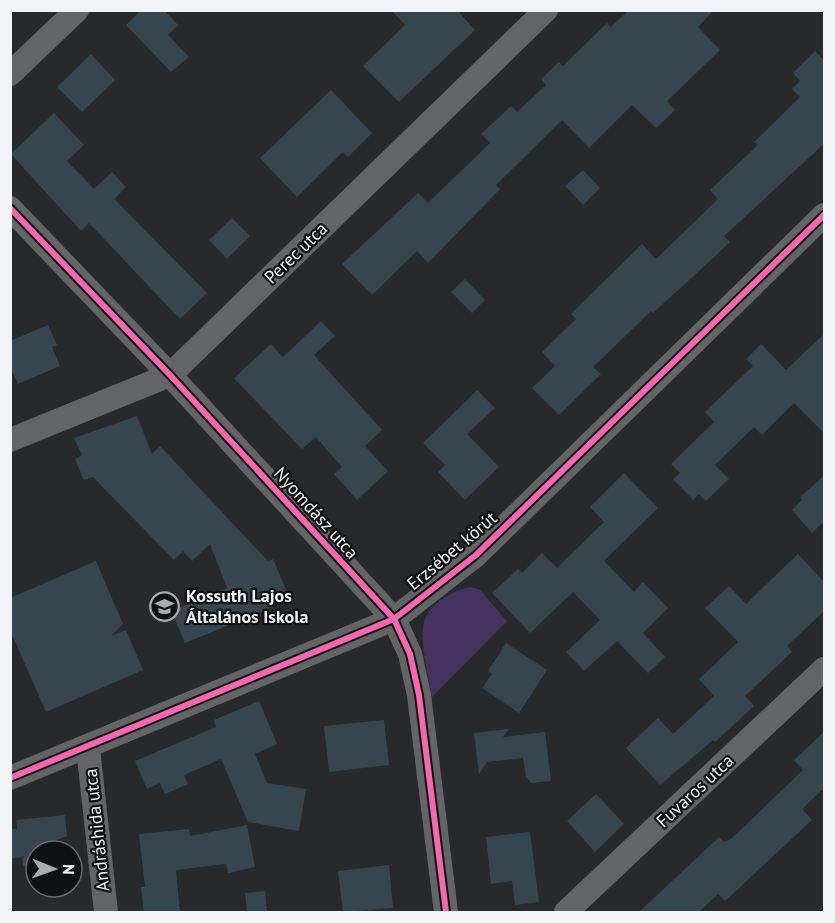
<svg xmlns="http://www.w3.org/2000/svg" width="835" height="923" viewBox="0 0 835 923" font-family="'PT Sans',sans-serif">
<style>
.green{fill:#44335f}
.building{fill:#36464e}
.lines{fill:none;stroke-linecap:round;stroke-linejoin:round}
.minor{stroke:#636465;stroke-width:24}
.cycleway-casing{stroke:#0f1113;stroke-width:10}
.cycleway{stroke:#f766af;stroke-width:6}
.labels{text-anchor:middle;stroke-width:4.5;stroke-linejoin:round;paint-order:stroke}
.street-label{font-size:18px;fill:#f1f3f6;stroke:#0f1113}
.poi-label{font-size:18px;font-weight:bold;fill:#f1f3f6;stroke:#0f1113;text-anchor:start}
</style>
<rect width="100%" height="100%" fill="#27292b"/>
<path class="green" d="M471,587L480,590L507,621L432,697C429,678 419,640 424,622C429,604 453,590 471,587Z"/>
<path class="building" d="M141,10H164L178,25L168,35L189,57L171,72L126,25Z
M391,10H457L475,30L399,102L363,66L405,25Z
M629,10H714L698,27L720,50L667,101L675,110L656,128L632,105L589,148L562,120L496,185L500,189L428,263L417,251L372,295L342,264L418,193L428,203L490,143L481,134L511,106L517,112L546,85L541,79L559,62L563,66L607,23L611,27Z
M815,51L825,61V143L724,236L730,242L699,271L653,313L651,311L593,367L601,374L559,415L532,388L555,366L542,352L576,319L571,314L642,244L656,259L718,199L710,190L758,145L754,142L800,97L792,89L800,81L793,73Z
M91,54L115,80L82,112L57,87Z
M331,90L372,133L348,157L343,152L297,197L260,158Z
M54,113L84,145L67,161L94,189L112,172L126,187L114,199L207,293L180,319L89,223L81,231L11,154Z
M583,170L600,188L583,205L565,186Z
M232,218L250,236L227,259L209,240Z
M465,279L485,300L472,313L451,292Z
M321,321L335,336L314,355L382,430L365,446L388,471L357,500L334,474L342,467L316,437L302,449L234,378L271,344L283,357Z
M48,325L57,345L52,347L60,366L18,384L10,366V341Z
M825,333V434L794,403L762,435L754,427L715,465L729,479L706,501L699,494L693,500L673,479L680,473L671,464L714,422L705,412L753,366L746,359L761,344L786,370Z
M477,390L495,408L467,434L499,467L465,500L438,472L445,465L423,443Z
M137,416L152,454L160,446L268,561L273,559L287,592L270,599L273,607L185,643L171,611L227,588L210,544L192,561L183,551L174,560L93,477L84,480L75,459L82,455L74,438Z
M624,473L658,508L604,561L634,592L643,582L668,608L643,633L665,657L648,673L617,641L584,671L566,652L600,620L573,592L530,633L492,593L518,569L522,573L542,553L557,568L604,522L590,507Z
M825,475V526L822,523L812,533L792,510L802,500L800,497Z
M798,554L825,583V610L787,646L792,652L745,696L754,706L715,742L713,740L660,785L626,748L658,718L673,734L714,696L699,679L738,642L705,608L729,586L746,604Z
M96,561L123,624L111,636L126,630L143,670L46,712L10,630V598Z
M506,643L547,670L519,713L482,688L492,674L488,671Z
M259,701L277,744L255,754L267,783L306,789L299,831L248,822L221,759L184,775L188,784L165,794L160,783L147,789L135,761L216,727L214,720Z
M384,720L389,765L329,772L324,726Z
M509,729L503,737L545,732L551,781L531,783L526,777L523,758L487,762L479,774L474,733Z
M825,731V792L822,790L802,809L812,820L725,901L718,894L699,912H639L719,837L724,842L731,839L803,770L794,760Z
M596,794L624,824L595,852L567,821Z
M65,815L67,836L46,844L65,842L66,851H36V882L34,865L23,866L22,857L10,859V829H17L16,820Z
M247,825L255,867L228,873L226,864L176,870L180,912H144L141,887H145L139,834L189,829L190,836Z
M530,832L539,902L515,905L512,881L491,884L486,837Z
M389,865L393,908L343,912L338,871Z
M265,891L267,912H247L245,893Z"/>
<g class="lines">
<path class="minor" d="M10,74L77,10
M10,208L170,375L394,619L410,654L419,695L446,912
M10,440L170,375L546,10
M88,748L106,912
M10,778L394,619L476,555L824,215
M566,912L824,669"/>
<defs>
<path id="cycleway" d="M10,208L170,375L394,619L410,654L419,695L446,912
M10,778L394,619L476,555L824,215"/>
</defs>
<use href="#cycleway" class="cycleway-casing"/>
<use href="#cycleway" class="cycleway"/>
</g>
<defs>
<symbol id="school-ring" viewBox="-11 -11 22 22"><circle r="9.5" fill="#0f1113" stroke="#aaacaf" stroke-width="1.5"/><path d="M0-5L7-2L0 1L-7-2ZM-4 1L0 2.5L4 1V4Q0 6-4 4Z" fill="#aaacaf"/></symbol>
</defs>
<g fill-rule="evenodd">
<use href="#school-ring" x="148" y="590" width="33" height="33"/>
</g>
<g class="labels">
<g class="street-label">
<text transform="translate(296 253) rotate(-44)" y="6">Perec utca</text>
<text transform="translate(316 513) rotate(48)" y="6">Nyomdász utca</text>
<text transform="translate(452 551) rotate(-40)" y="6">Erzsébet körút</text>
<text transform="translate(695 791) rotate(-43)" y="6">Fuvaros utca</text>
<text transform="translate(97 830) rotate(-96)" y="6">Andráshida utca</text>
</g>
<g class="poi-label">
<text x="186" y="602">Kossuth Lajos<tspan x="186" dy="21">Általános Iskola</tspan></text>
</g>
</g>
<rect width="835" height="923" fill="none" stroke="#f1f3f6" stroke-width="24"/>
<g transform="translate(54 869) rotate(91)"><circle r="28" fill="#0f1113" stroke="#696b6e" stroke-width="1.5"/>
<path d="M0-4.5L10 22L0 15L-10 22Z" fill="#aaacaf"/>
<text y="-9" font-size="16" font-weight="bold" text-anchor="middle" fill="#f1f3f6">N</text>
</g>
</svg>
